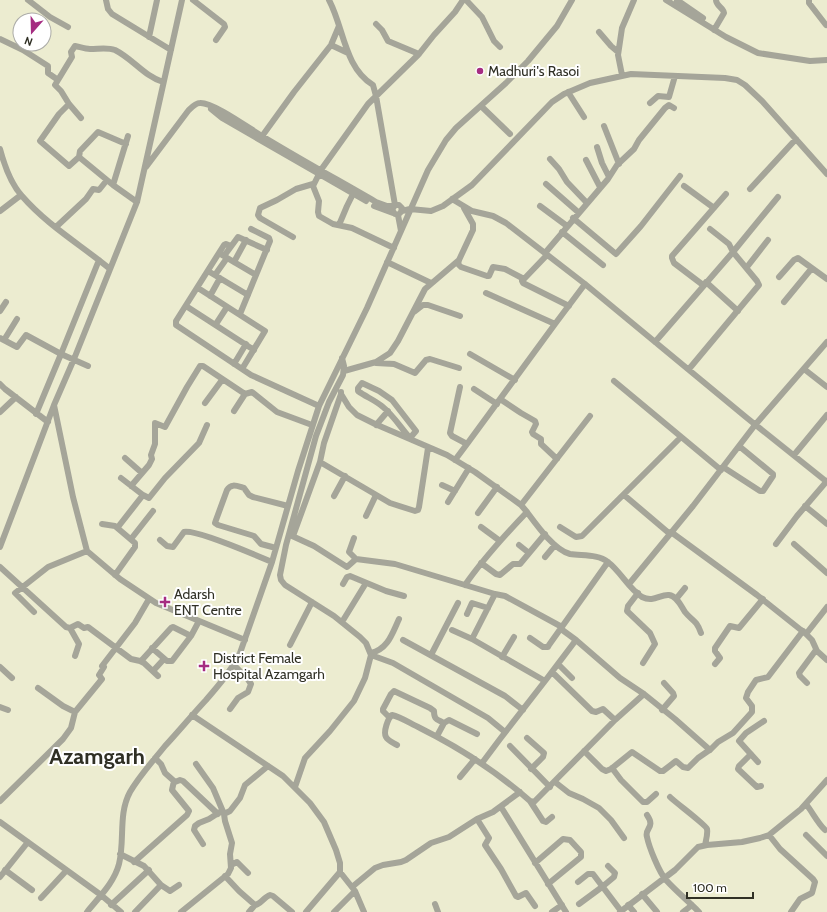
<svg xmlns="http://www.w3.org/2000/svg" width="827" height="912" viewBox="0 0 827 912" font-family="Cabin,sans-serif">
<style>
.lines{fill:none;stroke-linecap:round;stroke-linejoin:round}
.minor{stroke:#a5a599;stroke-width:6}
.poi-dot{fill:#a52c81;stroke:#fff;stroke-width:1.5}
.labels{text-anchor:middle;stroke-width:4;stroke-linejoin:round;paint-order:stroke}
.poi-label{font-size:14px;fill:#303025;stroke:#fff;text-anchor:start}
.town-label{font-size:22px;font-weight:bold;fill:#303025;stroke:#fff}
</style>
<rect width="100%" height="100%" fill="#ececd0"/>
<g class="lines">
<path class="minor" d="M28,0L50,17L68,27
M106,0L108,9L112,14L171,50
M193,0L224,24L225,27L216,40
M329,0C344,28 344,67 373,85L376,96L395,205L392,210L395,214L398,215L401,212L402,208L399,205H395
M466,0L482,17L494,41L500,47
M666,0L726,37L758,53L810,61L827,60
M677,0L703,18
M809,0V3L826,25
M376,24L382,30L388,41L419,54
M714,30L724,13C723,7 716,6 716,0
M599,32L611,46L618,52
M149,37L157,0
M0,39L23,50L48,66V73L58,80
M331,45L348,53
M622,75L618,55L622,28L634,0
M568,92L584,117
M650,103L658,96L669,97L675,76
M69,104L59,114L40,141L69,166L79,157
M481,106L510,134
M211,109L222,118L366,201
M81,118L69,104L61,91L55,85L72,57L71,52L75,46C80,47 85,49 90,49C99,49 107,47 115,50C133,59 144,76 163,82
M604,126L619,164
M260,139L294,92L331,45L339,26
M126,144L98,132L80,151L79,157L113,185L137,202
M597,147L602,163L609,177
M0,149C4,164 11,184 22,196C47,225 81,245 110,269
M550,159L559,169L567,182L587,203
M586,160L600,187
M146,167L188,111C191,108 195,103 200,103C213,102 250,129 262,136C300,159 338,180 376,202L387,206H394
M318,174L368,104L419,54L434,35L455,12L463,0
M319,174L313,186L319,201L318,212L319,216L333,224L352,228L394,248
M546,184L578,212
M113,185L128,136
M684,186L714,208
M750,189L796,139
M452,199L472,211L493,216L506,223L585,284L747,418L827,482
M374,206L393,213
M540,206L567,226
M464,208L473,224V230L459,260L458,264L461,267L487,276H489L493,267L505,269L524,279L547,255
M0,211L21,195
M402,211L410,209L431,211L443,206L472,185L552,102L564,94L590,83L631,74L725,78L737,80L745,85L762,101L827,174
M398,215L401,231
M573,218L616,254L641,226L680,176
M339,225L347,206L353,194
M56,227L86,199L93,189L99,190L107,180
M562,232L603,265
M293,237L260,218L258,215L260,208L277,200L296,189L313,184
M231,246L226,244L224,245L176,321V325L251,375L319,406
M545,253L608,179L617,165L634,149L639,140L665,108L669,105L674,108
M222,255L256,275
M224,256L238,237L267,250
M234,262L246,240
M387,262L431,283
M747,267L768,240
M208,271L248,295
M215,275L227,258
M779,277L794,260L798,258L827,279
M522,279V281L523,283L569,306
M706,282L738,311
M703,285L674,263L672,258V256L726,194
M198,288L265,331L242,369
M486,293L555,324L585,284
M210,296L220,278
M784,302L812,268
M186,306L254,350
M0,311L6,302
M414,312L423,305H428L460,316
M240,314L270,241L269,238L251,229
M216,324L227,307
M0,338L17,347L26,335L61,354L99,260
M4,340L17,319
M655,342L733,252L778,197
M470,354L515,380
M376,363L394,364L415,373L426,360L430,359L459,368
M234,364L246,344
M689,369L759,285L757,281L733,252L729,244L710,229
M804,369L827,387
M344,371L376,362L390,353L398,341L425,289L459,260
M614,381L721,470
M0,384L5,389L48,422
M460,387L450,433L452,436L467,444L555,324
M474,389L497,404
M341,392V394L324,443L320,462L390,503L415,511L418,510L419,507L428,448
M341,394L349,407L357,415L375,424L447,455L475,472L521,505L527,512C505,535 483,559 465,585
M500,399L521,413L535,421L536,424L532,432L533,434L541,439V444L557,459
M205,403L222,380
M54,405L73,497L87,551L120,579L156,603L245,640
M234,411L245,394L252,392L277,412L312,425
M0,412L16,397
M36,414L61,354L88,366
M376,425L388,411
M410,438L416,431L392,400L379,391L362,383L358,388V391C366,397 375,400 383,407C393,415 401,428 410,438L412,440
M794,455L827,415
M125,458L142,473
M455,460L467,444
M723,467L760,491H763L773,476V474L739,446
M121,478L143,495
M442,485L455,491
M131,486L149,465L152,459L151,455L155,444V423L165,427L187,387L200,366H203L245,394
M624,495L670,534
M334,496L345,476
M448,502L469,468
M521,505L590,416
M805,506L827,524
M527,512C536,524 554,550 570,554C582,556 598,554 608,562C621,572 628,588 642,597C654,603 660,594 669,595C677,596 681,606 685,612C692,621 696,619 701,633
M478,513L497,487
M366,516L376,495
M102,524L115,526L135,543V547L115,575
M118,527L143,495L149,498L165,478L199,443L207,425
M481,527L500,541
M560,527L576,537L582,536L681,437
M671,532L757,595L806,634L812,640L817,651L827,660
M290,535L314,546L347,567L356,559L395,564L495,594
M293,536L320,462
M354,538L349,552L356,559
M131,539L153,511
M160,540L167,546L173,547L184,532C195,529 258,556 272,562
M776,544L797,516L827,481
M794,544L827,573
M519,545L529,553
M0,547L54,405L74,359L137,202L182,0
M276,548L261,544L254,536L251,535L218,525L215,523L216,520L227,490C231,483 237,486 244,488L249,495L253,497L288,506
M545,557L555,545
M481,563L496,574L500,575L513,564H520L545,534
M0,567L66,627L70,628L78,624L84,628L88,627L131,659L140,661L144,663L158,676
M343,584L347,577L350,576L386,591L404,596
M629,584L693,506L755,425L827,342
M638,593L628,606L627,611L650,633L655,644L643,663
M676,599L685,588
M34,612L15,593L48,567L87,551
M467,614L472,603L488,608
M342,622L366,583
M70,628L79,644L75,656
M452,630L472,639
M806,634L827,607
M530,638L543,647H548L549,645L608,562
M403,640L505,696L523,710
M576,640L620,678L644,694L675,719L710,750
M290,645L312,602
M152,648L167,661H172L191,636L199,621
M371,653C388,649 392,634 399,619
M371,655L393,663L488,718L505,732
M431,655L458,603
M502,657L514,637
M141,661L171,628L173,627L191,636
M558,664L572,678
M715,664L720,658L715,651V648L730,626L739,628L763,599
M0,667L12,678
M153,671L164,659
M552,672L592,711L596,712L603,709L615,720
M545,681L576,640L561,629
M807,683L800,676L799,673L816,650
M38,688L63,706L75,712
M0,707L8,710
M230,709L238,698L248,692L251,684L247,678L234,665
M662,710L674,696L673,693L664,683
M192,715L283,776L310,803L324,822L336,850L340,863V872L306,912
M389,717L383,711V709L391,694L394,691L430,708L434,711C434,720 437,719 444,723
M437,736L444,723L449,720L477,734
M527,738L544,753L543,757L531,769
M397,745C394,743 388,741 386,737C383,732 388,718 392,715C401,717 411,724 420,728C460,748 496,771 530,801L534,802L615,720L644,694
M510,746L550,787
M584,751L602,769L606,771L611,769L632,752L660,771H663L676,761L683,767L688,768L698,758L711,749L718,742L733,733L752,712V706L746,698L748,692L756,680L768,677L803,631
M751,754L739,766L738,769L757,787L761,786
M758,762L739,741L746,733L764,721
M482,763L500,739L545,681L472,639L495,594L505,596L562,627
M612,768L621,780L643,802H647L656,794
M460,777L475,759
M175,782L180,780L183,781L218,814
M555,782L569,793L583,799L599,808L611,820L624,838
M295,787L305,758L330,731L354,701L365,678L371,655L366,643L360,637L334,616L285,585L281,580L280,575L286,545L316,436L329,402L343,375L344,366L342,358
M670,797C676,803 706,825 707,829C708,834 706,840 705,845
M0,801L63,739L71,728L75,712L102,679L99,675L104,667L102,666L135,623L149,599
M530,801L543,821L546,822L552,817
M806,804C813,813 817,822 825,830
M501,807L566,912
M224,814L230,811L240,798L245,785L268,766
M647,815C656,828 644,828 647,837C649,847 659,872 666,880C676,891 688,901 699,912
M477,819L489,838L485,845L501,869L516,896L518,897L526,893L535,906
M0,822L101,895L121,912
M769,835L780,849L813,879L815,882L812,893L800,899L791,912
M806,835L827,856
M203,844L194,830L195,826L199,823L209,819L220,812
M120,854L144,866L161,885
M134,862L187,815L189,811L172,790L174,781L165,773L161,764L155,758
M535,863L563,839L570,840L581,852V857L548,884
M231,865L237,862L248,873
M5,870L32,890
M340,872L355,891L364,912
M225,876L239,891L255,905C261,904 264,897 270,895L273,896L292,912
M0,877L28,842
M578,882L588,874H593L621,911
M352,887L375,868L383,865L401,862L406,860L431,843L449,837L477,819L493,812L520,792
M642,894L657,912
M41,898L54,884L66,871
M435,904L438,912
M579,904L602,887L614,877L615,873L608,866
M111,905L149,870
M628,905L634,912
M87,912C99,897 114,883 119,864C125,840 118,814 130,792C140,775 153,761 165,746C179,731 192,715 206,700C219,685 231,671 240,653L272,562L298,471L319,406L367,308L428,170L446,140L456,128L506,83L528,61L557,26L572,0
M135,912L161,885L170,891L179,885
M181,912L228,874L231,868L230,854L232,843L225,821L224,814L213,788L196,764
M249,912L255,905
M334,912L355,891
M552,912L562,905
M620,912L675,870L698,847L707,845L742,842L760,838L769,835L801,809L827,780
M683,912L692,905"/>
</g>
<g class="poi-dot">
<circle cx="480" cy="71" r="4"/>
<path d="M163 596h4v4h4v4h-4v4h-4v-4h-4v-4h4z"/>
<path d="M202 660h4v4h4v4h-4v4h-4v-4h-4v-4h4z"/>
</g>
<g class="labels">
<g class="poi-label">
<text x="488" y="76">Madhuri's Rasoi</text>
<text x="174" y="599">Adarsh<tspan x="174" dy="16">ENT Centre</tspan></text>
<text x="213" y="663">District Female<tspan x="213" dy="16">Hospital Azamgarh</tspan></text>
</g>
<g class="town-label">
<text x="97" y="764">Azamgarh</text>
</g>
</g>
<g transform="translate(32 32) rotate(200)"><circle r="19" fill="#ffffff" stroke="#acaca8"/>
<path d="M0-3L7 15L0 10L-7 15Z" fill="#a52c81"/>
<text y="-6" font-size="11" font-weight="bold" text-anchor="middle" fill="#303025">N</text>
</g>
<path d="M687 892v6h66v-6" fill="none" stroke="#303025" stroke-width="2"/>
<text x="693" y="892" font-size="12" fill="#303025" stroke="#ffffff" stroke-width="3" paint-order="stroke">100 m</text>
</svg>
